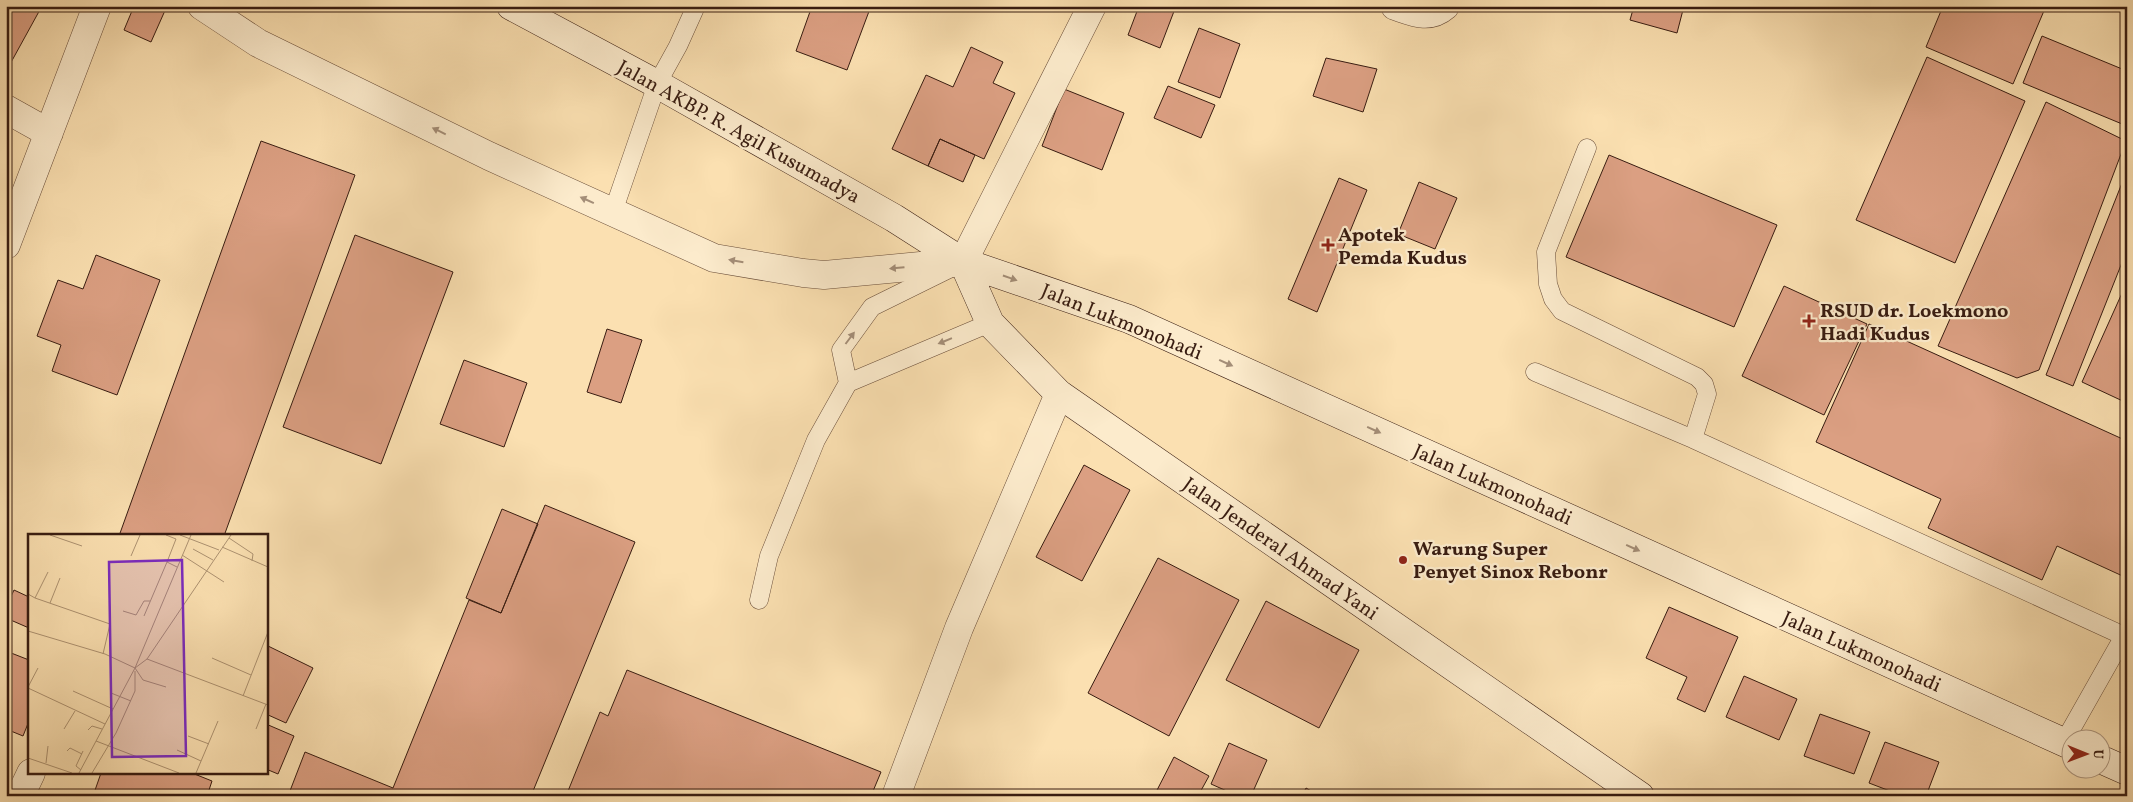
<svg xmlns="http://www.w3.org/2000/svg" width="2133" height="802" viewBox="0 0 2133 802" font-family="Vollkorn,serif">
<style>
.building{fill:#db9f82;stroke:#381c11}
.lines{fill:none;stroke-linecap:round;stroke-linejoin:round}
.lane-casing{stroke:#694d39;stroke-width:19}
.street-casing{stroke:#694d39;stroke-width:29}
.secondary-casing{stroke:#381c11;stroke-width:29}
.lane{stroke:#fcebcc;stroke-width:18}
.street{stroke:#fcebcc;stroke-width:28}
.secondary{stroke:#fcebcc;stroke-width:28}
.oneway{fill:#a48e78}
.poi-dot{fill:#8f2418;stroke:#fcebcc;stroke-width:2}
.labels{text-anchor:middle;stroke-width:4.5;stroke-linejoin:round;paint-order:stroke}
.street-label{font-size:20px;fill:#381c11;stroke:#fcebcc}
.poi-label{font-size:20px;font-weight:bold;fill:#381c11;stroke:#fcebcc;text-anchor:start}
.inset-road{fill:none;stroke:#ad9271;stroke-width:1}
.view{fill:#7b2cbf;fill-opacity:0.15;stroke:#7b2cbf;stroke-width:2.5}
.inset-edge{fill:none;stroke:#381c11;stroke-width:2.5}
</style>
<rect width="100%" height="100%" fill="#fbe0b1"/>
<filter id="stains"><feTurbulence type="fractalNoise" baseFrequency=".004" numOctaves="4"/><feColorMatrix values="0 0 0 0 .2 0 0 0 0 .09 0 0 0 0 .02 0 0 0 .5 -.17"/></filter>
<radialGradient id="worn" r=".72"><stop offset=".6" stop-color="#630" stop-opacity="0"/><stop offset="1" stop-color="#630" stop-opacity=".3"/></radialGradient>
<path class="building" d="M6,6H42L9,66L6,64Z
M134,6H167L151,42L124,30Z
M812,6H871L847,70L796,51Z
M1139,6H1176L1160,48L1128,35Z
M1634,6H1684L1677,33L1630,20Z
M1943,6H2046L2013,84L1926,47Z
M1199,28L1240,44L1220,98L1178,82Z
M2042,36L2127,71V126L2023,83Z
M971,47L1003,62L993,83L1015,93L984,159L940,139L928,166L892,149L926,75L953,87Z
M1927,57L2025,101L1955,263L1856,220Z
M1326,58L1377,69L1363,112L1313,96Z
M1168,86L1215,105L1201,138L1154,118Z
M1064,89L1124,113L1102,170L1042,146Z
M2046,102L2126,141L2039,370L2017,378L1938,346Z
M940,139L975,155L963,182L928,166Z
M261,141L355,175L224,536H119Z
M1609,155L1777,225L1734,327L1566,257Z
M1339,178L1367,190L1317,312L1288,299Z
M2124,178L2127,179V250L2073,386L2046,375Z
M1419,182L1457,198L1435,249L1398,234Z
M355,235L453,272L381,464L283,427Z
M96,255L160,280L117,395L52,371L61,345L37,336L58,280L83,289Z
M2127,282V403L2082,382Z
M1784,286L1867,324L1824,415L1742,376Z
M1869,324L2127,441V578L2057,546L2042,580L1928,528L1941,499L1816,442Z
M607,329L642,340L621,403L587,392Z
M464,360L527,383L504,447L440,424Z
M1084,465L1130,490L1082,581L1036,557Z
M545,505L635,542L531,796H288L305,752L393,788L469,600L501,613Z
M502,509L538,524L501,613L466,598Z
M1158,558L1239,600L1169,736L1088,693Z
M14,590L29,597V628L6,618V607Z
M1266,601L1359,650L1319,728L1226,680Z
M1669,607L1738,637L1705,712L1677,699L1687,677L1646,658Z
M266,645L313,668L286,723L266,714Z
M6,651L29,660V721L23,736L6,729Z
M627,670L881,772L871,796H566L600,712L608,716Z
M1744,676L1797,699L1779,740L1726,717Z
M1820,714L1870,732L1854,774L1804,756Z
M266,724L294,736L278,774L266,769Z
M1885,742L1939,762L1926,796H1903L1869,783Z
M1229,743L1267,760L1251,796H1238L1211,784Z
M1174,757L1209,776L1198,796H1154Z
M101,773H192L212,781L207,796H93Z
M1306,788L1320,796H1302Z"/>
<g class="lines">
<defs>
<path id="lane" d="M1587,148L1546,252L1548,284L1553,299L1562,311L1697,377L1704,384L1707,394L1693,439
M613,212L657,84L678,46L696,6
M1535,372L1693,439L2124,636
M848,383L841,350L872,307L949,269
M759,600L769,556L816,440L848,383L990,323
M2064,742L2124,636L2127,637"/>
<path id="street" d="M202,6L258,43L489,156L714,258L803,273L824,275L963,262L1092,6
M1395,6C1413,12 1429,20 1445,6
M6,109L49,133
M6,245L97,6
M20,796L31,773
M896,796L959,628L1059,394"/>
<path id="secondary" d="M511,6L657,84L894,218L963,262L1129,319L2070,745
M963,262L990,323L1059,394L1640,796
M2100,759L2127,771"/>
</defs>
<use href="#lane" class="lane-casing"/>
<use href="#street" class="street-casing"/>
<use href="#secondary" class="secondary-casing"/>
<use href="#lane" class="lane"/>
<use href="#street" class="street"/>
<use href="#secondary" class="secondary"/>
</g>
<defs><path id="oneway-solid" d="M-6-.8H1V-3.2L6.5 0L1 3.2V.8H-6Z" transform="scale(1.25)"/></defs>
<g class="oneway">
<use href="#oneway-solid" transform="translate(439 131) rotate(-154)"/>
<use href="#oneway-solid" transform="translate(587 200) rotate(-156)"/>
<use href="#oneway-solid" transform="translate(736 261) rotate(-170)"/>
<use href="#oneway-solid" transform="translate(897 268) rotate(175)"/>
<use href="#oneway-solid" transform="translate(1010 278) rotate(19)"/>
<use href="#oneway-solid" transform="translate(850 338) rotate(-53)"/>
<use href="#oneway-solid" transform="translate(945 341) rotate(158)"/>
<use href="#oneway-solid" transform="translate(1226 363) rotate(24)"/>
<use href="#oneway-solid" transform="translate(1374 430) rotate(24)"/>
<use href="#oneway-solid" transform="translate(1633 548) rotate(24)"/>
</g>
<g class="poi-dot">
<path d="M1325.5 237.5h5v5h5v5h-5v5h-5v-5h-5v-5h5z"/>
<path d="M1806.5 313.5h5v5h5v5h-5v5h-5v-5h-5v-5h5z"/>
<circle cx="1403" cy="560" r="5"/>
</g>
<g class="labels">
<g class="street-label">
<text transform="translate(739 131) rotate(29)" y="7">Jalan AKBP. R. Agil Kusumadya</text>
<text transform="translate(1122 321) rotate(22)" y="7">Jalan Lukmonohadi</text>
<text transform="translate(1493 484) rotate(24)" y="7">Jalan Lukmonohadi</text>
<text transform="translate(1281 548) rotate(35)" y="7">Jalan Jenderal Ahmad Yani</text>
<text transform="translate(1862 651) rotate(24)" y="7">Jalan Lukmonohadi</text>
</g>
<g class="poi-label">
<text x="1338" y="241">Apotek<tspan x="1338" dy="23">Pemda Kudus</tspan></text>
<text x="1820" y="317">RSUD dr. Loekmono<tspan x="1820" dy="23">Hadi Kudus</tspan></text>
<text x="1413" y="555">Warung Super<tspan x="1413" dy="23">Penyet Sinox Rebonr</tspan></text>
</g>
</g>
<g transform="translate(28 534)">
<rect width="240" height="240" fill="#fbe0b1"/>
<path class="inset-road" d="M22,1L54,12M138,1L148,5L139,28L149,33M152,1L191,16M201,4L225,20L224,27M194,13L240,33M165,15L185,26M154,21L196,48M103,22L112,1M0,60L7,64L20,38M7,64L82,90L75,120M22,69L32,44M95,77L108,81L116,67H122M116,82L139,28M0,97L77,120L107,134L115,146L138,153M184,124L223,141M119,125L240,171M107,134L119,125L203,1M0,153L10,134M0,154L77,190M45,157L85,175M83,159L103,167M215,162L240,98M36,195L47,177M228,195L238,170M60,196L64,192L74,195M160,202L181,210M68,207L151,239M149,216L173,227M39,217L42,214L54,220M0,224L44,239M18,229L20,212M53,236L48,232L55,217M51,239L107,134L163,1M64,239L88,199L107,157V137M168,239L190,187"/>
<path class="view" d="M154,26L158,222L84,223L81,28Z"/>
<rect width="240" height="240" class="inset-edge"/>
</g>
<rect width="2133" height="802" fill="none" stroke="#fbe0b1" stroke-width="25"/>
<rect x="8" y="8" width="2118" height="787" fill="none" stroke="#381c11" stroke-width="2.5"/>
<rect x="12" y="12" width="2108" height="777" fill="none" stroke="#381c11"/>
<g transform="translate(2086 754) rotate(91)"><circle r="24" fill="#fcebcc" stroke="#ae9881"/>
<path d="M0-4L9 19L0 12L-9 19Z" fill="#8f2418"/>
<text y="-8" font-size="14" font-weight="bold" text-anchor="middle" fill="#381c11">U</text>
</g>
<rect width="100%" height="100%" filter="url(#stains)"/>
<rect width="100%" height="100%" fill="url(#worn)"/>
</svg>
